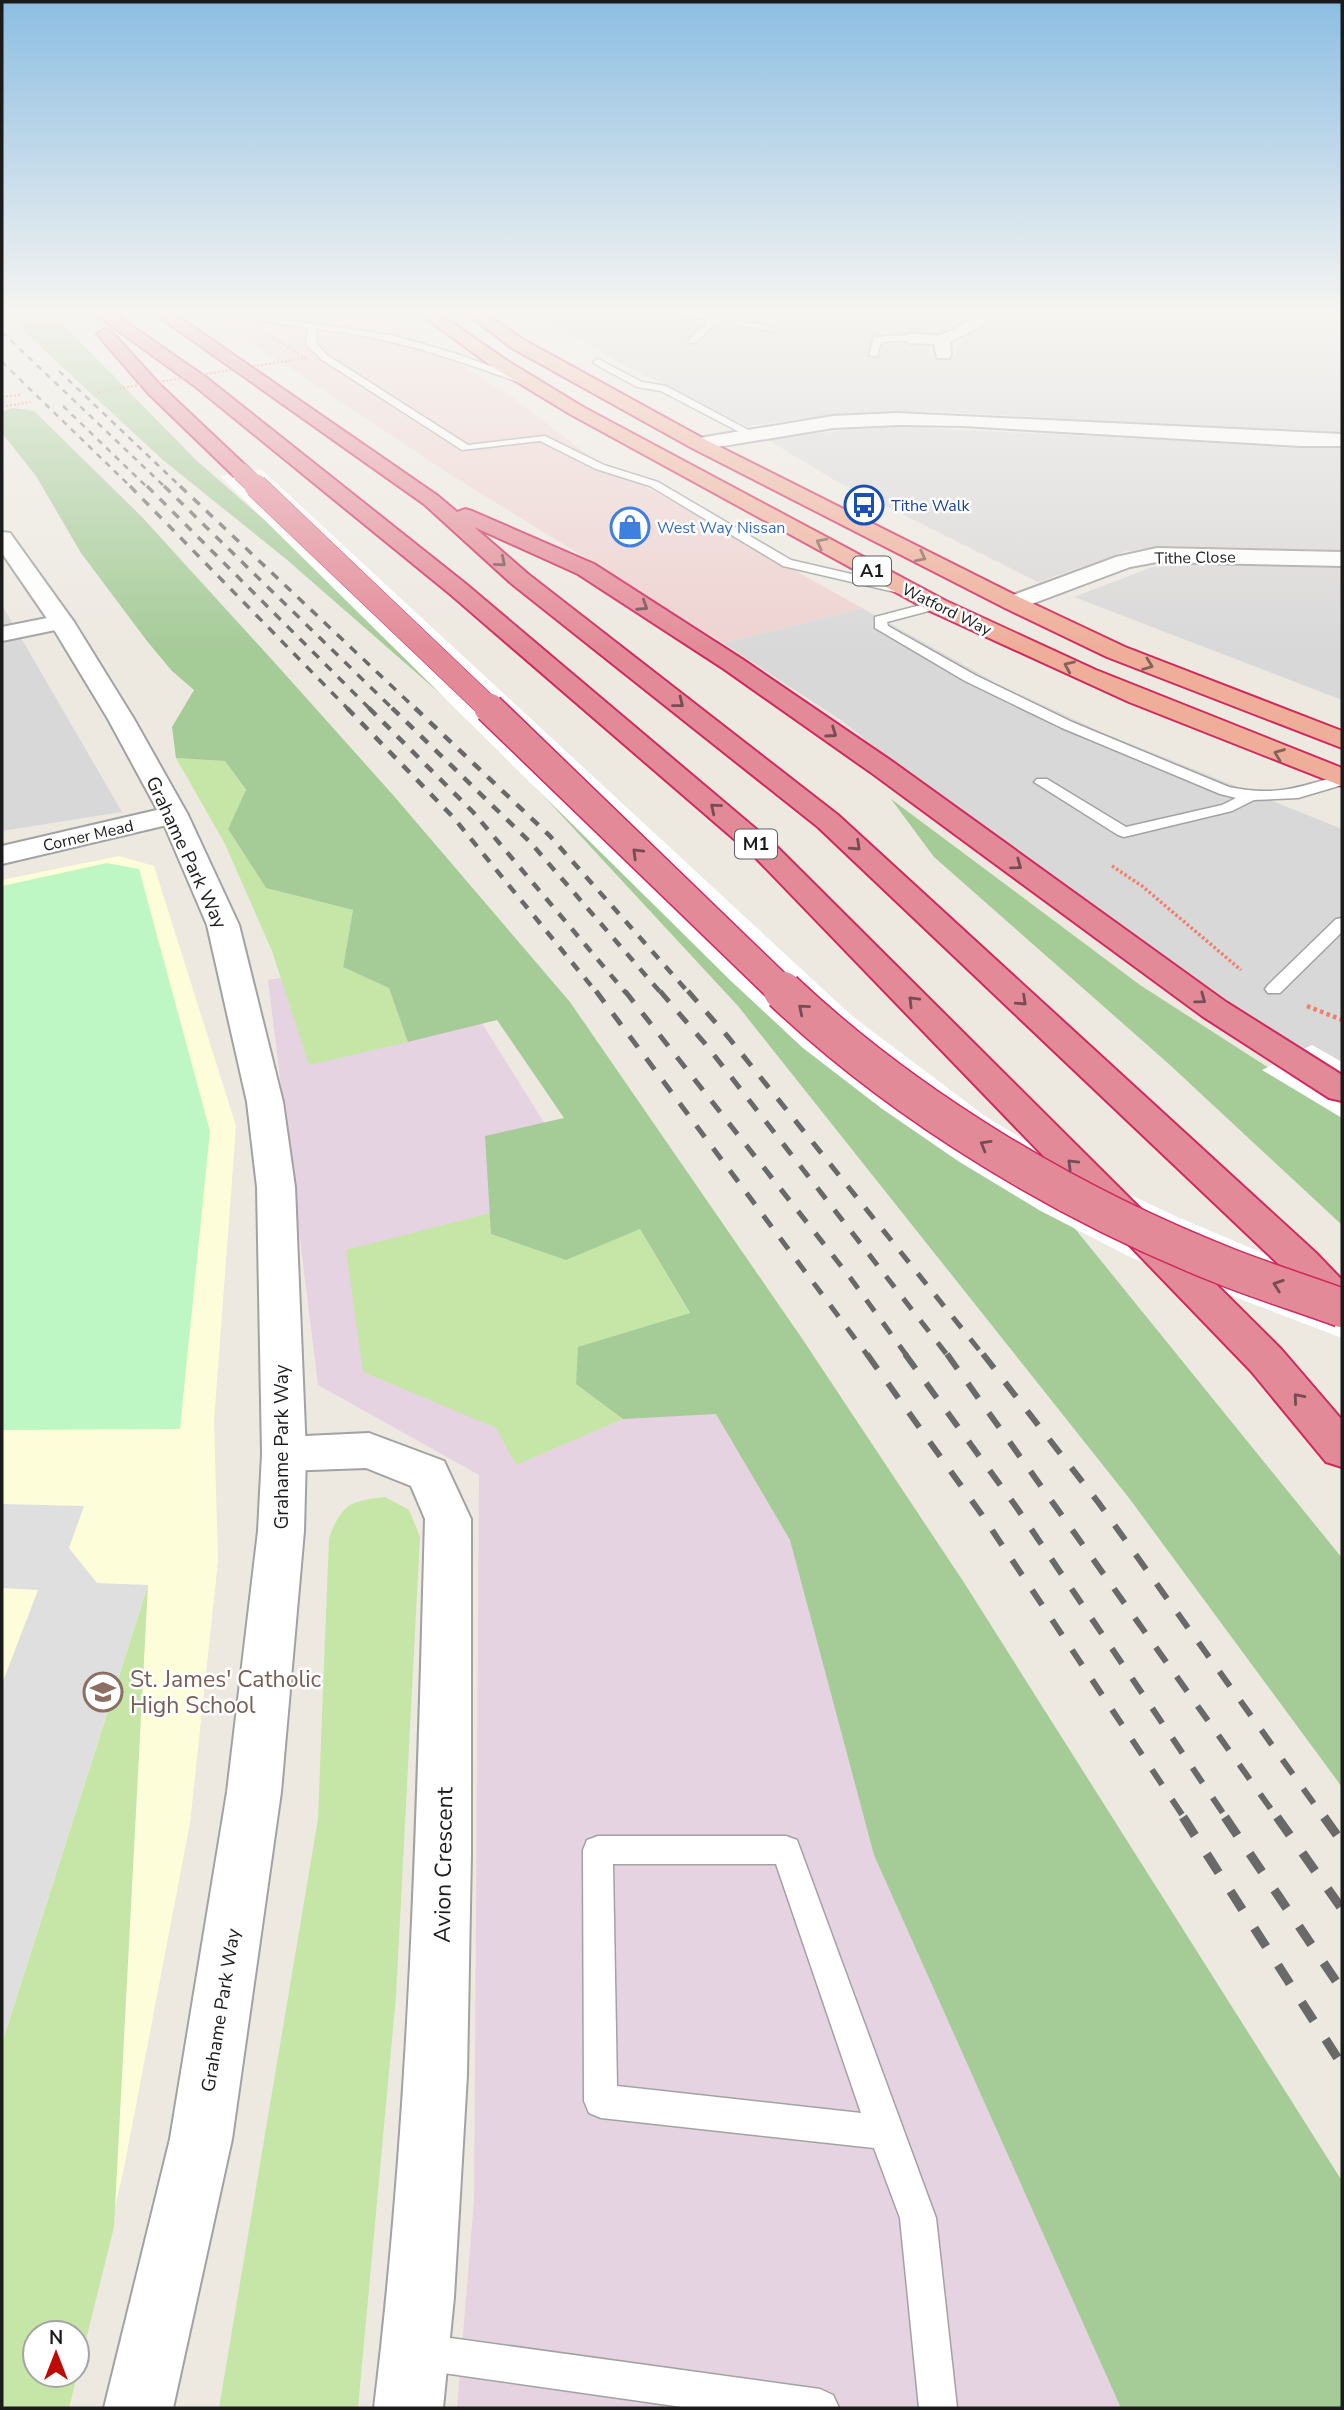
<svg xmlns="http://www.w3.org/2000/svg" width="1344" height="2410" viewBox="0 0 1344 2410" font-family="'Nunito Sans',sans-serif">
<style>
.residential{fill:#d9d8d8}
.commercial{fill:#eed2d0}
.industrial{fill:#e6d3e2}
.education{fill:#fdfed9}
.grass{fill:#c5e6a7;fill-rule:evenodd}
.forest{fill:#a5cb97}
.park{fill:#bef7c3}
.parking{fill:#dfdfdf}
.pier{fill:#fff}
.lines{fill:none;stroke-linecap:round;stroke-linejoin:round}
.service-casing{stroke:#a2a2a2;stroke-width:3}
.minor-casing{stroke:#a2a2a2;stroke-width:4}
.tertiary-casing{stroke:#a2a2a2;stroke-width:4}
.trunk-casing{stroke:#d0295e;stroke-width:4}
.motorway-casing{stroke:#d0295e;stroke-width:4}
.path-far2{stroke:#f57b6a;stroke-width:2;stroke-dasharray:2 2;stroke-linecap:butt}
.path-far1{stroke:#f57b6a;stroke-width:3.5;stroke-dasharray:2.5 2.5;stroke-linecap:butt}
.path{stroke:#f57b6a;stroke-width:4.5;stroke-dasharray:3.5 3.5;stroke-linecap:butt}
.service{fill:#fff;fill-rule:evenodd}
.minor{fill:#fff;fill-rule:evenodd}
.tertiary{fill:#fff;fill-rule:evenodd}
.trunk{fill:#eeae99;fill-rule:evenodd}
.motorway{fill:#e38a98;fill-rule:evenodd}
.rail-far5{stroke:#696969;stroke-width:2.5;stroke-dasharray:6 6;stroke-linecap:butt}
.rail-far4{stroke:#696969;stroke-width:3.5;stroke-dasharray:9 9;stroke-linecap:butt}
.rail-far3{stroke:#696969;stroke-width:4.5;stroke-dasharray:10 10;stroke-linecap:butt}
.rail-far2{stroke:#696969;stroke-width:5;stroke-dasharray:14 14;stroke-linecap:butt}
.rail-far1{stroke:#696969;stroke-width:6;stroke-dasharray:18 18;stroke-linecap:butt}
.rail{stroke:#696969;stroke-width:9;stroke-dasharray:22 22;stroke-linecap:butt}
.motorway-bridge-far3-casing{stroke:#d0295e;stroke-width:19;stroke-linecap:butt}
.motorway-bridge-far2-casing{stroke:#d0295e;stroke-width:24;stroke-linecap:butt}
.motorway-bridge-far1-casing{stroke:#d0295e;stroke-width:32;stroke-linecap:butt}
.motorway-bridge-casing{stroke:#d0295e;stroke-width:41;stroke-linecap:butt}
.path-bridge{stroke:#f57b6a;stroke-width:2;stroke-dasharray:2 2;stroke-linecap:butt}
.motorway-bridge-far3{stroke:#e38a98;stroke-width:18}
.motorway-bridge-far2{stroke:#e38a98;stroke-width:23}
.motorway-bridge-far1{stroke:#e38a98;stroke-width:29}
.motorway-bridge{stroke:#e38a98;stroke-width:38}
.oneway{stroke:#84645a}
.oneway2{stroke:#754d53}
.labels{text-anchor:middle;stroke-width:5;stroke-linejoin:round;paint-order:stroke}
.far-transit-label{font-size:16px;fill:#164399;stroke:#fff;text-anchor:start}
.far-shop-label{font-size:16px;fill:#366cbe;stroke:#fff;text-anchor:start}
.far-street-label{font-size:16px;fill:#1b1b1b;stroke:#fff}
.shield{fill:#fff;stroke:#5f5f5f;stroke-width:2}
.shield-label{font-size:18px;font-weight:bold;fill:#1b1b1b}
.street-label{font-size:19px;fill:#1b1b1b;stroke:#fff}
.near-education-label{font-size:23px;fill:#785e54;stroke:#fff;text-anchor:start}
.near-street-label{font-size:23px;fill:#1b1b1b;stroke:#fff}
</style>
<rect width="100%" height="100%" fill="#ede9e1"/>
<path class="residential" d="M551,313H643L691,318L704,325L724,324L727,315L750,313H968L963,321L936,334L907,335L906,342L929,346L930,355H956L957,346L962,340L997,320V313H1164L1342,320V432H1303L929,411L840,414L747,426L622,364L556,326Z
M899,427L1342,448V552L1186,548L1127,551L1038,582L836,481L768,440L851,429Z
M1191,564L1342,568V700L1074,597L1152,567Z
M2,605L122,812L2,831Z
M862,608L996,683L1101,732L1342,829V1086L1135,952L842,721L723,643Z"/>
<path class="commercial" d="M207,313H396L419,338L512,397L585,453L862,608L723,643L454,477Z"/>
<path class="industrial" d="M435,948L810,1548L1180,2408H457L474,2200L479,1475L318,1385L268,980Z"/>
<path class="education" d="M119,856L154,866L236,1126L214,1421L218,1561L190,1823L123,2173L77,2363V2333H35V2375L2,2408V880Z"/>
<path class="grass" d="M176,758L225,761L246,791L228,829L266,888L353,910L343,967L389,988L408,1042L309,1065L272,951L225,844Z
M490,1213L491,1234L565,1259L640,1229L690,1314L579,1347L576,1384L623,1419L516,1465L496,1428L363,1372L346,1250Z
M385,1497L409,1510L420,1537L396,1996L358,2408H219L318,1819L329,1538C342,1504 350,1501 385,1497Z
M148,1585L114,2227L69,2408H2V2043ZM35,2333H77V2375H35Z"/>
<path class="forest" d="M4,313H52L197,461L315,564L467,717L286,559L163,460Z
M13,408L34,411L142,517L275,663L393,795L570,1002L801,1337L963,1581L1342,2181V2408H1121L874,1855L790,1540L716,1414L623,1419L576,1384L578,1347L690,1313L640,1229L566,1260L491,1234L485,1136L564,1118L497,1020L408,1042L389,988L343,967L353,910L266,888L228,829L246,790L225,761L176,758L172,727L194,690L172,671L147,641L81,553L36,476L2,433V412Z
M488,736L1072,1225L1342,1558V1787L1129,1498L738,1006Z
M891,799L1140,985L1342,1115V1225L1170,1065L934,857Z"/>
<path class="park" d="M107,863L139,869L210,1131L180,1429L2,1430V886Z"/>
<path class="parking" d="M2,1504L84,1506L69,1548L97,1583L148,1585L2,2043V1684L38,1590L2,1588Z"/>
<path class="pier" d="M261,469L852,1016L985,1116L1063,1163L1173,1215L1265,1254L1342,1281V1338L1132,1258L1039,1210L958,1161L881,1108L803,1048L731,981L220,476Z
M1312,1045L1342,1062V1118L1262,1070Z"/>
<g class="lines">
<defs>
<path id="service" d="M239,313L391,335L454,353L532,381V385H526C455,359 392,337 316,329V343L327,355L468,445L545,436L604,465L658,482L791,560L916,589L918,592L912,596L783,566L650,486L596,469L540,441L462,450L321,359L306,344L308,328L259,320Z
M701,313H709L715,324L695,343H689V339L706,324Z
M735,313H743L742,321L776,328L772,331L734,325Z
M909,335L912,336V340L881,342L877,357L869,355L874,337Z
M598,359L642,382L666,386L756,434L747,436L661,391L637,387L595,364L593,362Z
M936,601L940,602V608L887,622L888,626L975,675L1072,722L1229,787C1277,797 1298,787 1342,775V785L1298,798L1254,800L1232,811L1124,837L1118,835L1034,782L1037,779H1047L1126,827L1222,805L1236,798L1220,794L1062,728L965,681L875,628V617Z
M1342,918V932L1280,993H1268L1265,989L1268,985L1336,919Z
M598,1836H786L797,1840L936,2218L957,2408H919L900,2218L874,2148L601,2118L589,2113L584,2101L583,1850L587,1840ZM613,1864H776L861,2113L617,2086Z
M422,2334L820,2389L833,2395L839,2408H689L422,2370L409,2365L404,2352L409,2339Z"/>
<path id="minor" d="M679,313H715C707,320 687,320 679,313Z
M974,313H990L982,326L950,342L951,354L949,358H937L934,344L909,343L901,338C911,328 927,338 940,335C951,332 968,322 974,313Z
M897,413L1342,434V446H1301L963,426L897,425L833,428L699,450L689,444L699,438L833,416Z
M1157,548L1342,552V566L1157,562L1130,567L1021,608H1005L1001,603L1005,598L1116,557Z
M62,615L70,617L74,622L70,627L2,641V627Z
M174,806L184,809L188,815L184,821L2,864V846Z
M369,1433L444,1461L471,1519V1853L467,2075L454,2297L443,2408H374C410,2113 417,1816 425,1519L411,1486L366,1468L284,1471L268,1466L262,1454L268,1442L284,1437Z"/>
<path id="tertiary" d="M2,532L10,533L74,622L134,719L188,815L239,925L283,1102L295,1187L306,1454L304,1531L281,1792L232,2139L173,2408H104L170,2139L227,1792L258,1531L262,1454L257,1187L247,1102L207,925L160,815L108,719L50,623L2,553Z"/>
<path id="trunk" d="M419,313H438L506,360L583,407L946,601L1096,670L1342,768V786L1129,702L930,611L570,414L494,368Z
M466,313H485L524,340L706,440L1021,598L1125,647L1342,731V748L1107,657L1005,608L692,448L512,348Z"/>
<path id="motorway" d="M94,313H113L208,379L466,584L776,846L1281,1349L1342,1420V1467L1326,1462L1251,1371L756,858L450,594L196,387Z
M154,313H173L438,496L457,512L465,509L472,511L594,564L742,659L893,762L1226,1002L1342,1075V1101L1329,1098L1202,1016L873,774L724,669L578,574L474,527L528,574L838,815L1316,1253L1342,1280V1320L1327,1315L1288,1273L818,827L512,584L424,504Z
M105,329L111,331L160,385L248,468L251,472L248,476H234L148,393L97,334Z"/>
</defs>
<use href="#service" class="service-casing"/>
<use href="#minor" class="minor-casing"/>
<use href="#tertiary" class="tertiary-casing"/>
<use href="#trunk" class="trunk-casing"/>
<use href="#motorway" class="motorway-casing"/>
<path class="path-far2" d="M98,393L109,391
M2,397L20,395
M2,407L31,402"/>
<path class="path-far1" d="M1112,866L1142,886L1241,970"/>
<path class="path" d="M1307,1006L1342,1020"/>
<use href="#service" class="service"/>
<use href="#minor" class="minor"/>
<use href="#tertiary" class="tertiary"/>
<use href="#trunk" class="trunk"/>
<use href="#motorway" class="motorway"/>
<path class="rail-far5" d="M2,332L166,488
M2,362L132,488
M59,371L182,488
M63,406L148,488"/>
<path class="rail-far4" d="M130,486L349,710
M147,486L371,710
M164,486L394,710
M180,486L417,710"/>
<path class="rail-far3" d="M347,708L453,817L597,993
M369,708L473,812L626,993
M392,708L530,842L661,993
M415,708L550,836L689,993"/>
<path class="rail-far2" d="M596,991L868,1356
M625,991L849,1276L907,1356
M660,991L707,1046L948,1356
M688,991L729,1038L984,1356"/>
<path class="rail-far1" d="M867,1354L982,1515L1185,1819
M905,1354L1017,1508L1227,1819
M947,1354L1278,1819
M983,1354L1098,1502L1325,1819"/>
<path class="rail" d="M1183,1817L1342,2065
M1225,1817L1342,1990
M1277,1817L1342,1909
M1324,1817L1342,1842"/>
<defs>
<path id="motorway-bridge-far3" d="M241,472L258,488"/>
<path id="motorway-bridge-far2" d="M256,486L491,710"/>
<path id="motorway-bridge-far1" d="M489,708L784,993"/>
<path id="motorway-bridge" d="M783,991C907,1108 1069,1205 1227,1267C1265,1282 1304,1294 1342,1308"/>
</defs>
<use href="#motorway-bridge-far3" class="motorway-bridge-far3-casing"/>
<use href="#motorway-bridge-far2" class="motorway-bridge-far2-casing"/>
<use href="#motorway-bridge-far1" class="motorway-bridge-far1-casing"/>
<use href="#motorway-bridge" class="motorway-bridge-casing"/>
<path class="path-bridge" d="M115,389L305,358L262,331"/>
<use href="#motorway-bridge-far3" class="motorway-bridge-far3"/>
<use href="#motorway-bridge-far2" class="motorway-bridge-far2"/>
<use href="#motorway-bridge-far1" class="motorway-bridge-far1"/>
<use href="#motorway-bridge" class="motorway-bridge"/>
</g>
<defs><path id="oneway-chevron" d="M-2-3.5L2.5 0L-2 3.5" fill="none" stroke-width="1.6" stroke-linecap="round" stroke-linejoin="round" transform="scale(1.75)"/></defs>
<g class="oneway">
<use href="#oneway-chevron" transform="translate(821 543) rotate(-152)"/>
<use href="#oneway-chevron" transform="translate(921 557) rotate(27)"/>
<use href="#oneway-chevron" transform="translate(1148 665) rotate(21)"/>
<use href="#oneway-chevron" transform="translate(1069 666) rotate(-156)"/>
<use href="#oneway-chevron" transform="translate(1279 754) rotate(-159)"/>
</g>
<g class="oneway2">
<use href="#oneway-chevron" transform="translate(501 562) rotate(41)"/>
<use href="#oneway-chevron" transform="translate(643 606) rotate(33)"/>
<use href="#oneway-chevron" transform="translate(679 703) rotate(38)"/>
<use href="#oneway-chevron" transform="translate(832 733) rotate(35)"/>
<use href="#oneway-chevron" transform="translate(715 808) rotate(-140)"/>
<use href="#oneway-chevron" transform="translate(856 846) rotate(43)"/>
<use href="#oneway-chevron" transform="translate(637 853) rotate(-136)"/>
<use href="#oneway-chevron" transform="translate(1017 865) rotate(36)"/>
<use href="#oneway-chevron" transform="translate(1201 999) rotate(36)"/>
<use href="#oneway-chevron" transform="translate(913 1001) rotate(-135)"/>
<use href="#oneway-chevron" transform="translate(1022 1001) rotate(43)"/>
<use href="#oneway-chevron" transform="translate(803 1009) rotate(-140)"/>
<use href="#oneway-chevron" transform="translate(985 1145) rotate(-150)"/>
<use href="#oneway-chevron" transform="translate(1072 1164) rotate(-135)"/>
<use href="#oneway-chevron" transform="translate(1278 1285) rotate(-161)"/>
<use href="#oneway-chevron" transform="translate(1298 1398) rotate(-131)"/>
</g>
<linearGradient id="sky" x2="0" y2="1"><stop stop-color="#8cbee2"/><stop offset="0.48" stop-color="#f7f5f2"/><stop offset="1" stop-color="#f7f5f2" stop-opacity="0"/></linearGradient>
<rect width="1344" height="651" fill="url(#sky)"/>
<defs>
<symbol id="bus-ring" viewBox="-11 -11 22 22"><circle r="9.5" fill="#fff" stroke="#1a4fb4" stroke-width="1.5"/><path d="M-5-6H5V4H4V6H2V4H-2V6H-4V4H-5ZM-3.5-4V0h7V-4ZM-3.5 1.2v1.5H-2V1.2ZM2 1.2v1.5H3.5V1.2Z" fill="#1a4fb4"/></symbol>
<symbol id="shop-ring" viewBox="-11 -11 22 22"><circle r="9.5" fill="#fff" stroke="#3f7fe0" stroke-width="1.5"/><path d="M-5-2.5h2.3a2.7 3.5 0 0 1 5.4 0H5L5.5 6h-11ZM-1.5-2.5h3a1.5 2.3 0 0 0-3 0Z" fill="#3f7fe0"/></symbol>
<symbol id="school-ring" viewBox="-11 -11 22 22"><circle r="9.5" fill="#fff" stroke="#8d6e63" stroke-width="1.5"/><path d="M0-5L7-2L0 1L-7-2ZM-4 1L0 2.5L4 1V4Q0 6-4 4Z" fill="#8d6e63"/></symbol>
</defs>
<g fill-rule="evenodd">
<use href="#bus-ring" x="842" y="483" width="44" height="44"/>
<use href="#shop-ring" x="608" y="505" width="44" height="44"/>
<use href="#school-ring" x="81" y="1670" width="44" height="44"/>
</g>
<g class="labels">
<g class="far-transit-label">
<text x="891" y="511">Tithe Walk</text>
</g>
<g class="far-shop-label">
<text x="657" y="533">West Way Nissan</text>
</g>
<g class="far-street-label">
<text transform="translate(1195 557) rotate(-1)" y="6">Tithe Close</text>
<text transform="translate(947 609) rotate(26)" y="6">Watford Way</text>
<text transform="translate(88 835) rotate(-13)" y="6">Corner Mead</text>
</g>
<g class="shield">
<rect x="853" y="556.5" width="38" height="29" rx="5"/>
<rect x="735" y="829.5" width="42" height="29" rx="5"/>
</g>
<g class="shield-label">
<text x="872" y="577">A1</text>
<text x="756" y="850">M1</text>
</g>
<g class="street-label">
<text transform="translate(187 852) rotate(65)" y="7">Grahame Park Way</text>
<text transform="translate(281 1447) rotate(-90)" y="7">Grahame Park Way</text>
<text transform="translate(220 2010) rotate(-81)" y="7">Grahame Park Way</text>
</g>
<g class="near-education-label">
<text x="130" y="1687">St. James' Catholic<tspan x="130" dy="26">High School</tspan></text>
</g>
<g class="near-street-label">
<text transform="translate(443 1865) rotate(-89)" y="8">Avion Crescent</text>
</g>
</g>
<rect width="1344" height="2410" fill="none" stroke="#1b1b1b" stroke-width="7"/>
<g transform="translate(56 2354)"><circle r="33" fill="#ffffff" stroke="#a4a4a4" stroke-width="2"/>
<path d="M0-5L12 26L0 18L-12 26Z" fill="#c00a06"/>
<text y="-10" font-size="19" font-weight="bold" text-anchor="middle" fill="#1b1b1b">N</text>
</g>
</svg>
